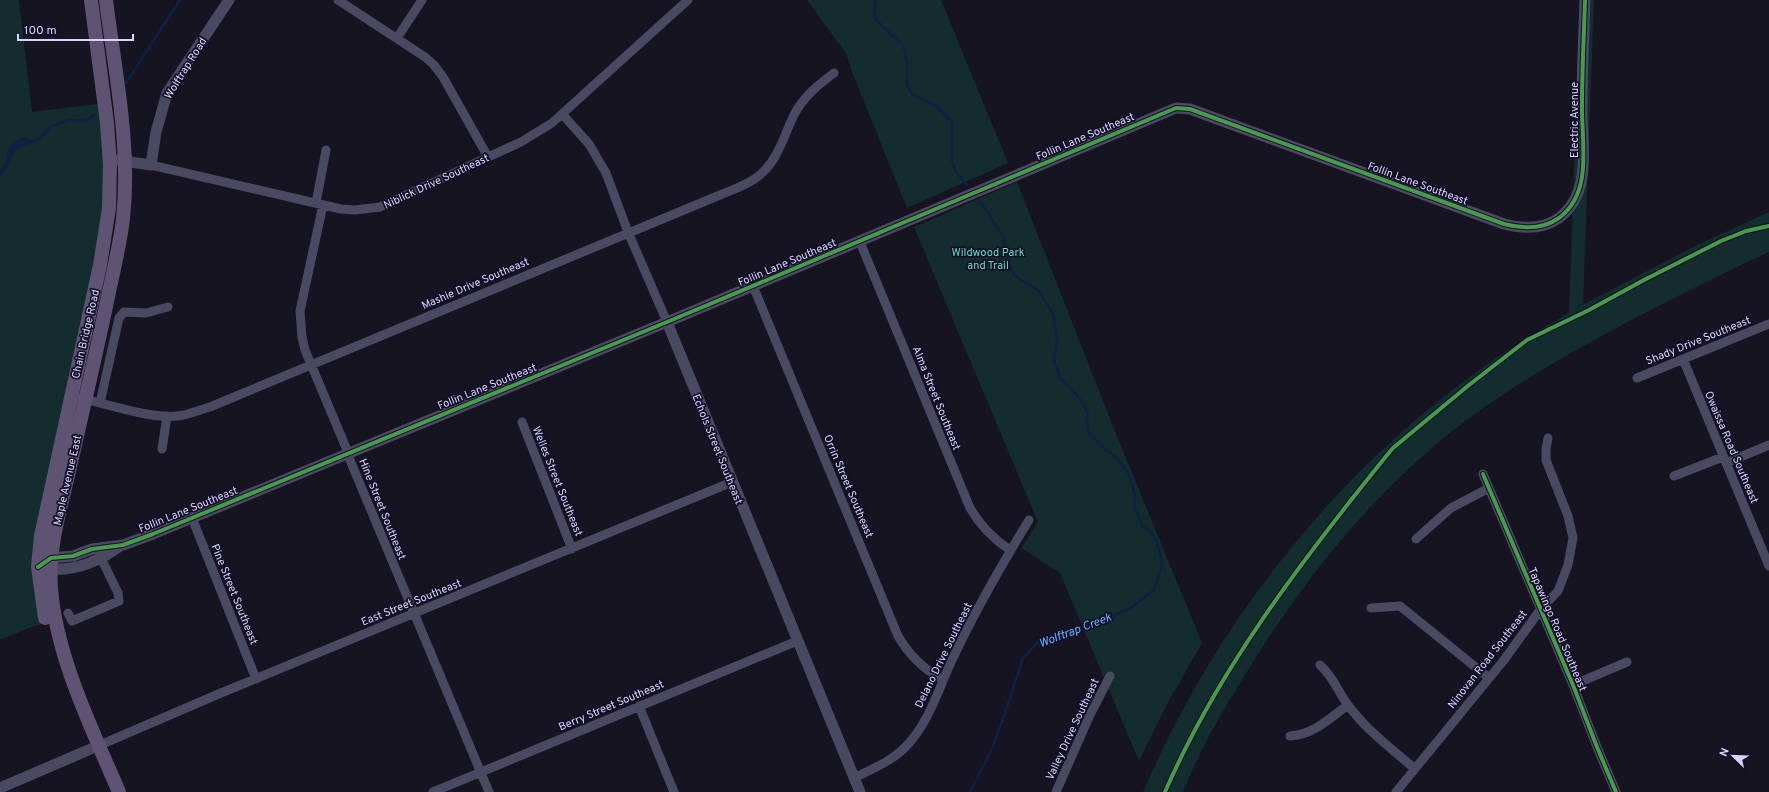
<svg xmlns="http://www.w3.org/2000/svg" width="1769" height="792" viewBox="0 0 1769 792" font-family="Overpass,sans-serif">
<style>
.green{fill:#132c2d}
.water{fill:#0d2144}
.lines{fill:none;stroke-linecap:round;stroke-linejoin:round}
.stream{stroke:#0d2144;stroke-width:2.5}
.minor{stroke:#4a4962;stroke-width:9}
.tertiary{stroke:#4a4962;stroke-width:11}
.primary{stroke:#5e5373;stroke-width:14}
.cycleway-casing{stroke:#130f26;stroke-width:6}
.cycleway{stroke:#469c4c;stroke-width:4}
.labels{text-anchor:middle;stroke-width:3.5;stroke-linejoin:round;paint-order:stroke}
.street-label{font-size:11px;fill:#d9d4ff;stroke:#130f26}
.park-label{font-size:11px;fill:#5fe0c0;stroke:#130f26}
.water-label{font-size:12px;font-style:italic;fill:#62b6ff;stroke:#130f26}
</style>
<rect width="100%" height="100%" fill="#161421"/>
<path class="green" d="M0,0H19L32,112L105,103L110,185L45,514L47,623L34,626L0,640Z
M807,0H941L1008,163L907,208L850,67L851,66L845,52Z
M1580,0H1594L1583,304L1571,311L1695,246L1769,212V252C1704,282 1641,314 1578,349C1527,378 1477,409 1432,448C1365,505 1310,574 1262,648C1233,694 1203,741 1183,792H1143C1229,592 1379,419 1569,313Z
M1017,182L1114,429L1202,643L1166,706L1139,761L1060,573L1021,548L1038,522L914,227Z"/>
<path class="water" d="M23,137L30,139L34,143C7,148 17,160 0,176V169C8,162 4,160 8,151C10,145 17,140 23,137Z"/>
<g class="lines">
<path class="stream" d="M875,0L874,12L877,21L903,45L907,63V85L913,95L937,106L952,121V163L957,173L967,185
M126,83L180,0
M32,143L38,139L50,127L69,120L85,121L94,115
M970,792L991,751L1005,713L1023,658L1038,642L1060,634L1081,630L1132,607L1154,590L1162,564L1159,549L1152,533L1142,525L1135,508V494L1129,474L1118,459L1106,450L1089,433L1087,423L1088,412L1077,395L1060,378L1054,360L1057,339L1053,314L1040,292L1015,276L1007,261L1004,238L988,213L980,202"/>
<path class="minor" d="M338,0L425,57L434,65L443,77L488,157
M397,38L422,0
M563,115L589,144L606,173L628,232L667,322
M151,165L341,209L355,210L380,207L521,142L552,123L688,0
M316,203L326,150
M323,205L300,311L302,337L305,350L347,450V453L489,792
M860,242L970,508C981,527 993,539 1010,550
M753,286L898,636C909,655 923,669 943,680
M1683,359L1769,566
M1637,378L1769,324
M80,398C107,404 151,419 177,416C188,415 199,410 210,407L720,195C734,189 750,184 761,174C779,158 784,135 794,115C803,97 818,85 834,73
M100,403L119,318L124,312L146,313L168,307
M522,422L572,549
M162,449L167,416
M1726,463L1769,445
M1483,474L1573,685L1597,747L1616,792
M1674,476L1723,457
M192,518L256,679
M1416,539L1451,508L1489,488
M1371,608L1400,606L1489,678
M68,613L72,621L119,601L118,593L101,558
M1320,665C1333,676 1338,692 1348,705C1366,730 1392,749 1415,769
M1573,685L1627,662
M639,706L674,792
M1290,736C1313,735 1330,718 1348,705
M100,745L221,693L732,482
M854,778C874,768 895,760 910,742C931,718 940,684 954,656C976,609 1002,564 1029,520
M433,792L797,641
M1056,792L1090,715L1110,676
M1396,792L1504,660L1540,610L1558,591L1568,565L1573,538L1568,516L1546,460V449L1548,438"/>
<path class="tertiary" d="M117,160L151,165L156,132L167,93L229,0
M667,322L860,792
M45,562L51,558L73,556L92,549L123,545L153,534L667,322L1176,108L1190,109L1504,224C1523,229 1542,230 1559,218C1594,192 1581,141 1582,104C1582,69 1584,35 1585,0
M43,568C71,573 98,562 120,546
M0,788L100,745"/>
<path class="primary" d="M106,0C115,72 131,146 123,219C120,244 114,268 109,292C97,350 83,409 70,467C61,506 48,547 51,588C56,656 92,729 119,792
M45,618L38,567L41,536L100,265L109,208L110,165L107,123L91,0"/>
<defs>
<path id="cycleway" d="M1483,474L1573,685L1597,747L1616,792
M38,567L51,558L73,556L92,549L123,545L153,534L667,322L1176,108L1190,109L1504,224C1523,229 1542,230 1559,218C1594,192 1581,141 1582,104C1582,69 1584,35 1585,0
M1165,792C1218,670 1300,563 1383,460L1393,448L1469,385L1527,340L1589,310L1644,280L1721,241L1746,231L1769,226"/>
</defs>
<use href="#cycleway" class="cycleway-casing"/>
<use href="#cycleway" class="cycleway"/>
</g>
<g class="labels">
<g class="street-label">
<text transform="translate(185 68) rotate(-58)" y="4">Wolftrap Road</text>
<text transform="translate(1574 120) rotate(-90)" y="4">Electric Avenue</text>
<text transform="translate(1085 136) rotate(-23)" y="4">Follin Lane Southeast</text>
<text transform="translate(436 181) rotate(-25)" y="4">Niblick Drive Southeast</text>
<text transform="translate(1418 183) rotate(20)" y="4">Follin Lane Southeast</text>
<text transform="translate(787 262) rotate(-23)" y="4">Follin Lane Southeast</text>
<text transform="translate(475 283) rotate(-23)" y="4">Mashie Drive Southeast</text>
<text transform="translate(85 334) rotate(-77)" y="4">Chain Bridge Road</text>
<text transform="translate(1698 340) rotate(-22)" y="4">Shady Drive Southeast</text>
<text transform="translate(487 386) rotate(-22)" y="4">Follin Lane Southeast</text>
<text transform="translate(937 398) rotate(68)" y="4">Alma Street Southeast</text>
<text transform="translate(1732 447) rotate(67)" y="4">Owaissa Road Southeast</text>
<text transform="translate(718 449) rotate(68)" y="4">Echols Street Southeast</text>
<text transform="translate(67 480) rotate(-77)" y="4">Maple Avenue East</text>
<text transform="translate(558 481) rotate(68)" y="4">Welles Street Southeast</text>
<text transform="translate(849 486) rotate(67)" y="4">Orrin Street Southeast</text>
<text transform="translate(188 509) rotate(-22)" y="4">Follin Lane Southeast</text>
<text transform="translate(383 509) rotate(68)" y="4">Hine Street Southeast</text>
<text transform="translate(235 594) rotate(68)" y="4">Pine Street Southeast</text>
<text transform="translate(411 602) rotate(-22)" y="4">East Street Southeast</text>
<text transform="translate(1558 629) rotate(67)" y="4">Tapawingo Road Southeast</text>
<text transform="translate(943 655) rotate(-64)" y="4">Delano Drive Southeast</text>
<text transform="translate(1487 659) rotate(-52)" y="4">Ninovan Road Southeast</text>
<text transform="translate(611 705) rotate(-23)" y="4">Berry Street Southeast</text>
<text transform="translate(1072 729) rotate(-65)" y="4">Valley Drive Southeast</text>
</g>
<g class="park-label">
<text x="988" y="256">Wildwood Park<tspan x="988" dy="13">and Trail</tspan></text>
</g>
<g class="water-label">
<text transform="translate(1075 630) rotate(-21)" y="4">Wolftrap Creek</text>
</g>
</g>
<g transform="translate(1733 756) rotate(293)" stroke="#130f26" stroke-width="3" paint-order="stroke">
<path d="M0-3L7 15L0 10L-7 15Z" fill="#d9d4ff"/>
<text y="-6" font-size="11" font-weight="bold" text-anchor="middle" fill="#d9d4ff">N</text>
</g>
<path d="M18 34v6h115v-6" fill="none" stroke="#d9d4ff" stroke-width="2"/>
<text x="24" y="34" font-size="12" fill="#d9d4ff" stroke="#130f26" stroke-width="3" paint-order="stroke">100 m</text>
</svg>
